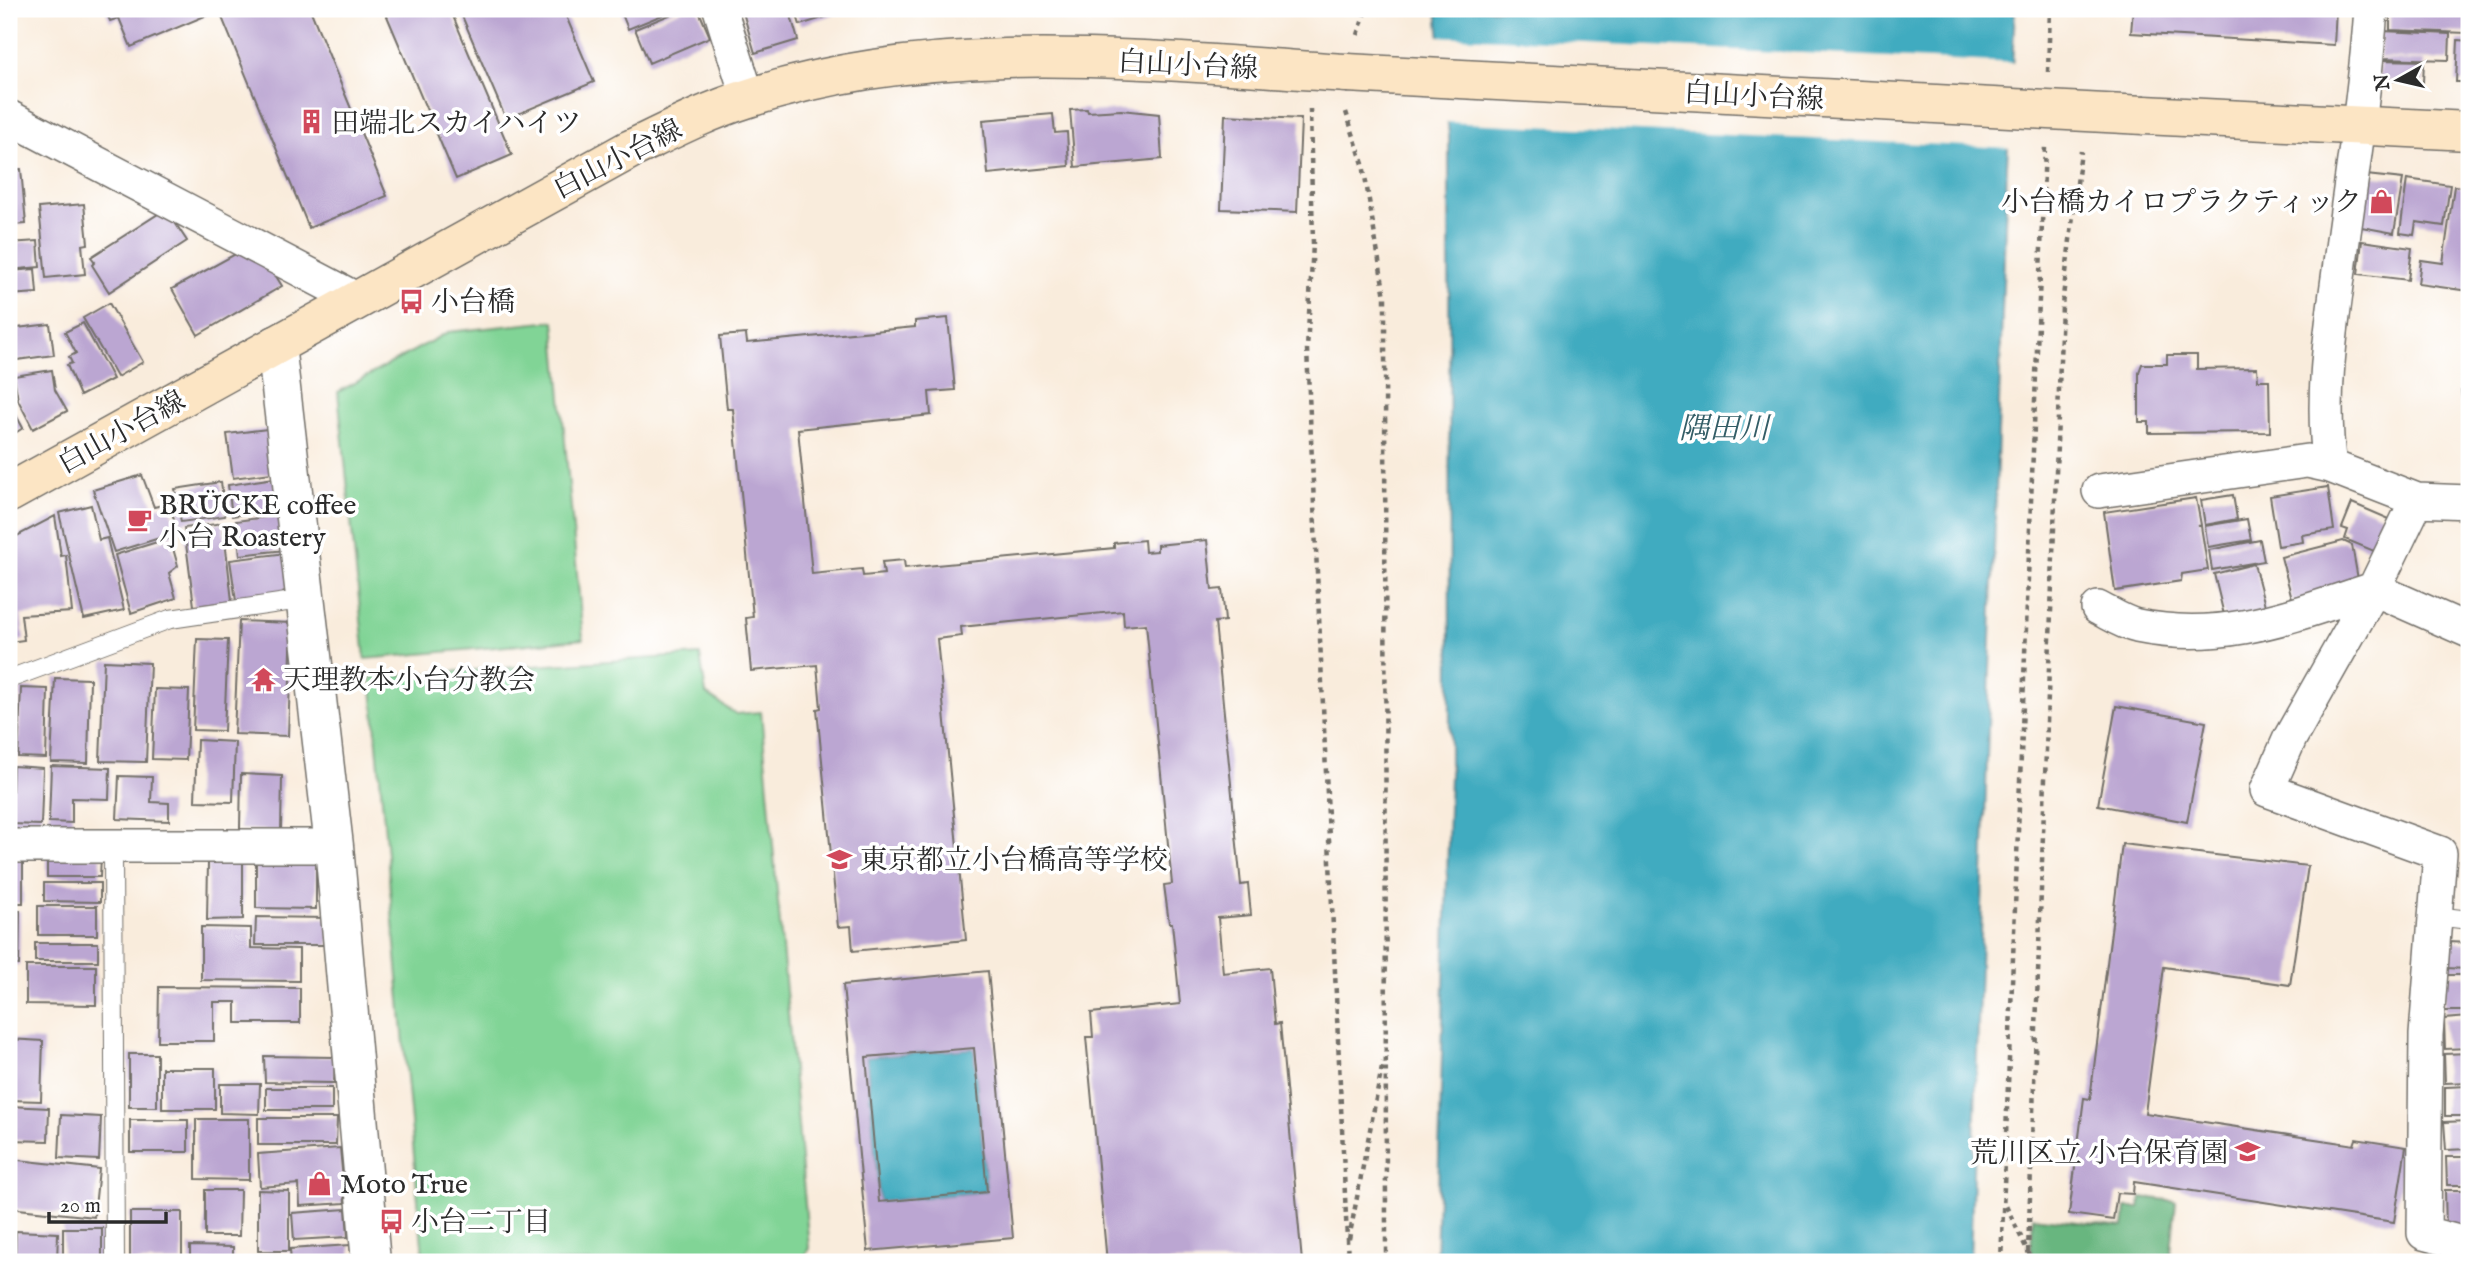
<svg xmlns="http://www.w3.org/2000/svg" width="2478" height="1271" viewBox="0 0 2478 1271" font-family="'IM FELL English','Noto Serif JP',serif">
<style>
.green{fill:#81d496;stroke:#568060;stroke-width:2}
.forest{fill:#68b67f;stroke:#4a7055;stroke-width:2}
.water{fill:#41abc0;stroke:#366b76;stroke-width:2}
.pier{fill:#f9ecdc}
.building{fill:#bba6d2;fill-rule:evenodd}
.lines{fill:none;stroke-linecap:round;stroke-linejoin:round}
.service-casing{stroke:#736f69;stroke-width:20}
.minor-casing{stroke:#736f69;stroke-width:36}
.tertiary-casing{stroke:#736f69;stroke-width:41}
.secondary-casing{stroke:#736f69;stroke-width:41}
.path{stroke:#736f69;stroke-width:4.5;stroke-dasharray:5 5;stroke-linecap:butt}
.service{stroke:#fff;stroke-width:18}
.minor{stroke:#fff;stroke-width:33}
.tertiary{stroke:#fff;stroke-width:38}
.secondary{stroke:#fce5c4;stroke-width:38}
.secondary-bridge-casing{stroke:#736f69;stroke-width:41;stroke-linecap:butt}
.secondary-bridge{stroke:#fce5c4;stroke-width:38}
.labels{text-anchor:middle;stroke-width:7;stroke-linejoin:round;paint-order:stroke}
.street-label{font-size:28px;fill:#2b2b2b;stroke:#fff}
.poi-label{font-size:28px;fill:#2b2b2b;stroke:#fff;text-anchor:start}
.water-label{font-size:30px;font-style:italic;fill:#345e67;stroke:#fff}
</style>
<rect width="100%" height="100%" fill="#fff"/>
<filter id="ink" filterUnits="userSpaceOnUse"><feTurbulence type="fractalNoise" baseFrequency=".0143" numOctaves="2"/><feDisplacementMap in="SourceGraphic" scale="14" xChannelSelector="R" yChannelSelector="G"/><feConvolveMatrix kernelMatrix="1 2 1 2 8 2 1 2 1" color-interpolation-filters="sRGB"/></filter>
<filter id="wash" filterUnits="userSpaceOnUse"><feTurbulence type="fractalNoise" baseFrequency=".00686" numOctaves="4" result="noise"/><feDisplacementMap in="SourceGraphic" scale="28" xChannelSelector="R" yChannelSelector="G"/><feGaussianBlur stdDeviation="1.57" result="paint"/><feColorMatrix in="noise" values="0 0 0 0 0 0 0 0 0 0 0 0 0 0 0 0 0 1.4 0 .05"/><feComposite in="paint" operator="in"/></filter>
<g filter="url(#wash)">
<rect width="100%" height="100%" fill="#f9ecdc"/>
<path class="green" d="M554,321L583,639L365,659L338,392L448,332Z
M700,655L706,694L736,714L761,712L809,1248L802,1262H426L423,1256L371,677Z"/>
<path class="forest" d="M2141,1197L2176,1201L2170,1262H2030L2033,1217L2124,1227L2126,1208H2140Z"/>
<path class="water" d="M1437,9H2015L2007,166L1970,1262H1436L1450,774L1449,136Z
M974,1048L987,1192L879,1202L866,1057Z"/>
<path class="pier" d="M1436,36L2016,63L2011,148L1444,122Z"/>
<g id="blocks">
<path class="building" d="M105,9H310L387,196L309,228L219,10L131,47L119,18L110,21Z
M384,9H450L512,155L456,179Z
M459,9H563L594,82L506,119Z
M620,9H677L628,29Z
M684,9H698L710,37L649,63L635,29Z
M742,9H789L798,40L755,53Z
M795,9H845V11L800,25Z
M2133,9H2336L2334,45L2131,33Z
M2390,9H2468L2467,33L2390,30Z
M2381,31L2450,34L2449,60L2380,58Z
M2458,40L2469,41V82H2456Z
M2380,60L2424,61L2423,82L2379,80Z
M1087,109L1088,112L1121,110L1159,114L1162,159L1075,167L1070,110Z
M1053,114L1055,133L1067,132L1069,166L988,174L983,120Z
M1225,115L1301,119L1297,212L1221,209Z
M21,169L26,224L9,225V170Z
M2366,175L2403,179L2394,233L2356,226Z
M2407,179L2450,185L2444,226L2416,222L2414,235L2400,233Z
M2454,186L2469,188V291L2418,284L2421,260L2443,263Z
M84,204L88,244L82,245L85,274L46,278L39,208Z
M166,209L187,241L109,292L92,265L95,262L91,257Z
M38,241L40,267L9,270V243Z
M2362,241L2412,248L2408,280L2358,274Z
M239,252L269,265L282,286L198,335L172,289Z
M35,269L37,293L9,295V271Z
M109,303L143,362L117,377L83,318Z
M948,318L955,390L929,392L931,415L798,429L812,574L862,569L863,576L884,574L882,562L904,560L905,568L1114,548V543L1144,540L1145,552L1157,551V545L1207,540L1212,590L1222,589L1225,621L1215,622L1241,885L1248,884L1251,915L1218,918L1223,973L1270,968L1275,1024L1280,1023L1302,1262H1107L1086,1037H1093L1091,1013L1180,1004L1172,923H1169L1164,885L1172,884L1146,624L1124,626L1123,611L961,627L962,636L937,639L966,940L853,951L851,926L838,927L817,709L821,708L817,665L751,671L746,618L753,617L733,409H727L720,336L746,334L747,343L915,327V321Z
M83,323L113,379L80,396L67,365L72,363L69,357L76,353L65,332Z
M50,324L54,355L9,361V329Z
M2167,355H2197V369L2257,368L2258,380H2269L2270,432L2149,433V422H2139V372L2142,364H2167Z
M52,370L55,390L67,411L33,429L18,400L14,376Z
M2469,390V447H2468L2461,391Z
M9,402L23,428L9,437Z
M267,429L272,473L233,478L227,434Z
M142,475L154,507L171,503L176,533L114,552L93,490Z
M275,478L280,510L232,516L228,485Z
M221,482L225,516L181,522L175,489Z
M2328,487L2334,530L2302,535L2303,542L2278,546L2270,496Z
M2233,495L2237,519L2205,525L2201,500Z
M2196,498L2201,525L2198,526H2201L2208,570L2182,574L2181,581L2115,591L2104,512Z
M2352,503L2394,521L2381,554L2345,539L2348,530L2342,528Z
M91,505L99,540L107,538L124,610L84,619L59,513Z
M280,515L285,550L240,555L236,521Z
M55,516L61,556L66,555L72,612L21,615L24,640L9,642V540Z
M2247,519L2251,540L2208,547L2205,526Z
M223,523L232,601L194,606L184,528Z
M170,538L178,566L169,573L176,598L131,613L115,555Z
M2260,540L2264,561L2212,570L2209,550Z
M2343,541L2352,545L2359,585L2293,602L2281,557Z
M286,553L290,582L281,596L236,601L230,560Z
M2254,564L2267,613L2226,623L2214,574Z
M239,621L292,623L288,736L234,734Z
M197,639L228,640L224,731L193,730Z
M104,661L150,663L146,762L100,761Z
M55,678L90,679L88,763L51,762Z
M21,688L48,689L46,758L18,757Z
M155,689L189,690L186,760L152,759Z
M9,700H14L12,756H9Z
M2116,706L2206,722L2187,822L2098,805Z
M197,740L235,742L233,802L195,801Z
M13,766L43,768L41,825L11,824Z
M51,766L110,768L109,799L72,798V823L49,822Z
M241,774L282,776L281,831L240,829Z
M119,776L152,777L151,802L169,803V821L117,819Z
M2122,844L2308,866L2290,985L2164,967L2145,1113L2354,1145L2356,1139L2406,1147L2394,1222L2134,1182L2133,1194L2117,1193L2113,1220L2069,1214L2084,1098L2090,1099Z
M9,855L23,856V903H9Z
M47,856L101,857L100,877H47Z
M256,858H316V909L256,908Z
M208,863H243V919L207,920Z
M44,883H100V902L44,901Z
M38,906H97V935H38Z
M9,911H20L19,965H9Z
M256,917L329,918V945H255Z
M201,927L251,928V948L299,949V981L201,980Z
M2447,942L2469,943V969L2445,968Z
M35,943H98V961H35Z
M26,966H96V1005L26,1004Z
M988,971L1013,1238L868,1251L843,985ZM974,1048L987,1192L879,1202L866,1057Z
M2445,975H2469V1011H2445Z
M159,987L300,988V1023H236V1002H214V1041H158Z
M2469,1017V1048L2445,1049L2444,1019Z
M9,1039L43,1041L41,1101L9,1100Z
M2469,1053V1082L2445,1083L2444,1054Z
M129,1054H157V1107H129Z
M264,1056L335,1057L334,1083L265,1082Z
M162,1068H215V1109H162Z
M220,1084H260L259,1114L220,1113Z
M2469,1086V1116H2445V1087Z
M266,1088H332V1110H266Z
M9,1106L49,1108L48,1141L9,1140Z
M61,1115L101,1117L99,1160L59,1158Z
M258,1118H337L336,1145H258Z
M196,1119H249V1180L196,1179Z
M130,1120H188V1152H130Z
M2469,1121V1149L2446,1150L2444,1122Z
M340,1148L345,1203L300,1206L299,1184L260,1187L258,1154Z
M2446,1157H2469V1185H2447Z
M9,1159L99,1169L94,1217L9,1208Z
M205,1190H240L239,1236H205Z
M258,1190L289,1191V1251H258Z
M2445,1190H2469V1228H2446Z
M346,1209L348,1237L294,1240L292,1213Z
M130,1212H182V1262H130Z
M63,1228H102V1262H63Z
M16,1231L58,1233L57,1262H15Z
M350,1245L352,1262H291L290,1249Z
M190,1246L233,1247V1262H190Z
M283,1258V1262H257V1260Z"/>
</g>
</g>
<g filter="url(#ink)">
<use href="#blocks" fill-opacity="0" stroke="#736f69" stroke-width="2"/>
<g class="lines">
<defs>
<path id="service" d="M9,679L170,619L307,599
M113,848L115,1262
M2436,916L2469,920"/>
<path id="minor" d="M720,9L748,98
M2371,9C2365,94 2351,178 2340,263C2331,330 2320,399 2330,466L2417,500L2469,502
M9,117L358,300
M2099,491L2307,461L2330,466
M2417,500L2374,589L2290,738L2267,790L2440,853L2426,1035L2424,1233L2469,1245
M2098,608C2110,614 2124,623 2137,626C2225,644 2293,615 2374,589L2469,631
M9,846H334"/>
<path id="tertiary" d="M276,345L334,846L371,1262"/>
<path id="secondary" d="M2144,115L2469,131
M9,493L629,150C667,132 705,112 746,99C938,35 1149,61 1347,73"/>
</defs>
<use href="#service" class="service-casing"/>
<use href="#minor" class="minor-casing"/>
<use href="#tertiary" class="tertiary-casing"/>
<use href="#secondary" class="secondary-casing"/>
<path class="path" d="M1358,35L1366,9
M2048,72L2050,9
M1310,109L1313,244L1307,349L1348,1262
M1346,112L1363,164L1385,297L1386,1262
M2006,1206L2033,1262
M1349,1239L1383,1062
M2028,1252L2062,305L2081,151
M2001,1262L2045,147"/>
<use href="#service" class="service"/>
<use href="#minor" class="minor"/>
<use href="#tertiary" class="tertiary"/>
<use href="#secondary" class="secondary"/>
<defs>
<path id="secondary-bridge" d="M1347,73L2144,115"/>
</defs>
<use href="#secondary-bridge" class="secondary-bridge-casing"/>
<use href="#secondary-bridge" class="secondary-bridge"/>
</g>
</g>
<defs>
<symbol id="building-bare" viewBox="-9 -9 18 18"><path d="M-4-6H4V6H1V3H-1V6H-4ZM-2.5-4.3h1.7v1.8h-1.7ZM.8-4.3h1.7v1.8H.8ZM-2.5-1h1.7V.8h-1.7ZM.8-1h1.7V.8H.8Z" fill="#d1495b" stroke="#fff" stroke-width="2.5" paint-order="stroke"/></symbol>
<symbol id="shop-bare" viewBox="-9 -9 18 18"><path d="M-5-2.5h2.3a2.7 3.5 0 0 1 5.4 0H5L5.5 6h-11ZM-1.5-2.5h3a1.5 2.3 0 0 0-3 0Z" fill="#d1495b" stroke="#fff" stroke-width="2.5" paint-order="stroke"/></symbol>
<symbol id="bus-bare" viewBox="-9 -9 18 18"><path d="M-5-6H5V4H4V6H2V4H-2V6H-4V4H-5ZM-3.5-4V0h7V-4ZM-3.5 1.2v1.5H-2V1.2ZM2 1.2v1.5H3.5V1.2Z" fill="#d1495b" stroke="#fff" stroke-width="2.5" paint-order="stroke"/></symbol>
<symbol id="cafe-bare" viewBox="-9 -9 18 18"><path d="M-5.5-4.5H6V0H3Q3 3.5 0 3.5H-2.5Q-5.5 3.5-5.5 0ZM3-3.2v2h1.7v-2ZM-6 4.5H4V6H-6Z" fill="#d1495b" stroke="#fff" stroke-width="2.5" paint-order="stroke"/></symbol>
<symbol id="temple-bare" viewBox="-9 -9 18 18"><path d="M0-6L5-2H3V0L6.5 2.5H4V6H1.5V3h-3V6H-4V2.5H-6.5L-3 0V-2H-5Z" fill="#d1495b" stroke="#fff" stroke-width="2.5" paint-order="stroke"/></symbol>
<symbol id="school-bare" viewBox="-9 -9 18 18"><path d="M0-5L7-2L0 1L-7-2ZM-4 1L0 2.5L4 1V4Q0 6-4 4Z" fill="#d1495b" stroke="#fff" stroke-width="2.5" paint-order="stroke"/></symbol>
</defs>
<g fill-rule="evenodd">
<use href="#building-bare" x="294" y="104" width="35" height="35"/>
<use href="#shop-bare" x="2364" y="184" width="35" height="35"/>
<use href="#bus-bare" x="394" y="284" width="35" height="35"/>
<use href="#cafe-bare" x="122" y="502" width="35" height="35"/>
<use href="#temple-bare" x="246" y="662" width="35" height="35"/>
<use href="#school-bare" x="822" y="842" width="35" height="35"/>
<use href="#school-bare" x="2230" y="1134" width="35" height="35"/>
<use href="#shop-bare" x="302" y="1166" width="35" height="35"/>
<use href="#bus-bare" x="374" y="1204" width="35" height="35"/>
</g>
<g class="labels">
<g class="street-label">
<text transform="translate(1188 64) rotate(3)" y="10">白山小台線</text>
<text transform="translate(1754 95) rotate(3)" y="10">白山小台線</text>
<text transform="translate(617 158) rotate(-27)" y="10">白山小台線</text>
<text transform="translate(121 431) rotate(-29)" y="10">白山小台線</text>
</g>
<g class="poi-label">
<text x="331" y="132">田端北スカイハイツ</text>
<text x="2362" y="211" text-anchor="end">小台橋カイロプラクティック</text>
<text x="431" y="311">小台橋</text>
<text x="159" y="514">BRÜCKE coffee<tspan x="159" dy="32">小台 Roastery</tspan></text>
<text x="283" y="689">天理教本小台分教会</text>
<text x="860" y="869">東京都立小台橋高等学校</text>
<text x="2228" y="1162" text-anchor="end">荒川区立 小台保育園</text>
<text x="340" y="1193">Moto True</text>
<text x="411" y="1231">小台二丁目</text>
</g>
<g class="water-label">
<text x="1724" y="438">隅田川</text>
</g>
</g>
<rect width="2478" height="1271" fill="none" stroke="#fff" stroke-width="35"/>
<g transform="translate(2398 80) rotate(262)" stroke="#ffffff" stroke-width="5" paint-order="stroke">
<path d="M0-5L12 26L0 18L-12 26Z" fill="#2b2b2b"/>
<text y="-10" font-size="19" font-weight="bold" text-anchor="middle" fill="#2b2b2b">N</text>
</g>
<path d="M49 1212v10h117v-10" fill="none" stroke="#2b2b2b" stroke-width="3.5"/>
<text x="60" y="1212" font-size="21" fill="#2b2b2b" stroke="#ffffff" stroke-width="5" paint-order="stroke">20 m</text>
</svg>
